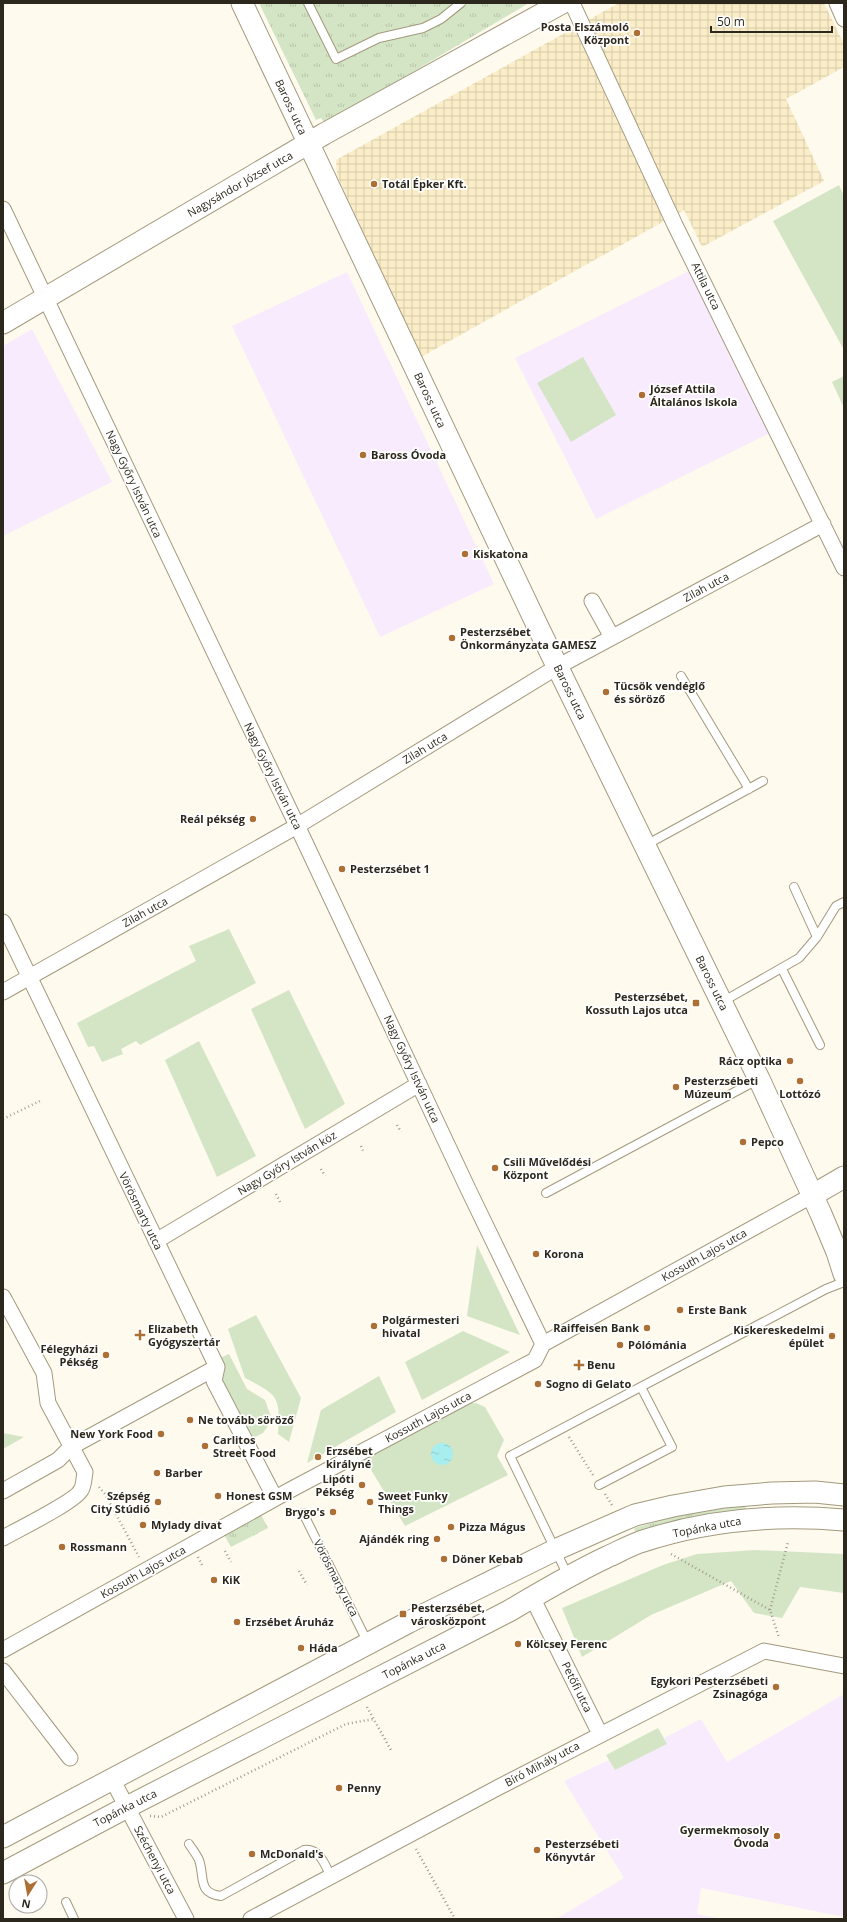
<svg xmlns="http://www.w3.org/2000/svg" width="847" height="1922" viewBox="0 0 847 1922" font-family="'Open Sans',sans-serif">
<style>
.industrial{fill:url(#industrial-grid)}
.education{fill:#f8ebfe}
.grass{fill:url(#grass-tufts)}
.park{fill:#d4e5c5}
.water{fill:url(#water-ripples)}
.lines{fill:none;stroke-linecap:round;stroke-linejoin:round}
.lane-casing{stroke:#a3997d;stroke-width:10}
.street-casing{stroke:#a3997d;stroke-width:17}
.secondary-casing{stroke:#a3997d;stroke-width:23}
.path{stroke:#a09c90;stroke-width:2.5;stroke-dasharray:1 3;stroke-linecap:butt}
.lane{stroke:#fff;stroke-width:8}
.street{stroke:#fff;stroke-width:15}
.secondary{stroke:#fff;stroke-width:21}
.poi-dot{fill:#ad7034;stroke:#fff;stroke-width:1.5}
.labels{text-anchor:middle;stroke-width:3.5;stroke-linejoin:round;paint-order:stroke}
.poi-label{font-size:11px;font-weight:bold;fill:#2c281d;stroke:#fff;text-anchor:start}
.street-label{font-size:11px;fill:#2c281d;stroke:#fff}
</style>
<defs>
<pattern id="industrial-grid" width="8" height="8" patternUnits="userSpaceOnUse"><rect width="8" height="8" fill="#faedc7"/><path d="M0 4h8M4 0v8" fill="none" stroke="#d6cbaa"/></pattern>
<pattern id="grass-tufts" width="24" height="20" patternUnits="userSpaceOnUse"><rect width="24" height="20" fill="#d4e5c5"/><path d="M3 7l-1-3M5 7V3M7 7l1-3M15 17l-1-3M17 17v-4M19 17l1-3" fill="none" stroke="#b6c4a9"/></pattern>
<pattern id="water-ripples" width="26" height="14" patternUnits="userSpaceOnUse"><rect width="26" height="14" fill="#a8eeee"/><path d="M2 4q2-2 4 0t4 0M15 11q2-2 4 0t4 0" fill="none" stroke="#91cccc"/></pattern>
</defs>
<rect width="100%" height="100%" fill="#fefaee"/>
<path class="industrial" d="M619,3H824L844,44V67L786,99L824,181L702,247L684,210L421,357L337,175L336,160Z"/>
<path class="education" d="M689,271L770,433L596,519L515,358Z
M347,272L494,584L380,637L232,326Z
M32,329L112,482L3,536V346Z
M844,1694V1917L701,1888L697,1914L722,1919H556L624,1878L564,1781L609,1760L615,1770L667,1744L664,1738L701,1719L727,1762Z"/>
<path class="grass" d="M259,3H529L325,124L321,118L316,120Z
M746,1505V1511L636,1535L634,1528L678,1516Z
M259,1511L268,1528L231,1547L222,1531Z"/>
<path class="park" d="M839,185L844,196V350L773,221Z
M583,357L616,415L571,442L537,383Z
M844,376V408L832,382Z
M229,929L256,983L140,1045L136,1041L121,1049L123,1054L102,1062L94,1046L88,1047L77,1023L196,961L189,946Z
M289,990L345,1104L305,1129L251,1009Z
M199,1041L256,1156L217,1177L165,1060Z
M477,1245L520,1335L467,1316Z
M256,1315L301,1398L289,1442L278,1434C280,1396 279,1396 245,1378L228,1329Z
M463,1331L510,1352L422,1400L405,1362Z
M229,1354L247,1389L265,1400L272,1420L263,1433L245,1442L217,1367L220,1358Z
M379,1376L396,1412L307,1463L321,1410Z
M476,1403L485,1407L504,1440L497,1456L508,1475L405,1526L362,1455L464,1404Z
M3,1433L24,1437L3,1449Z
M755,1550L844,1554V1593L800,1587L782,1618L754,1613L731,1581L651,1615L582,1657L562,1608L663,1565L697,1554Z
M658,1728L667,1744L615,1770L606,1755Z"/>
<path class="water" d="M431 1454a11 11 0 1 1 22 0a11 11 0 1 1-22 0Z"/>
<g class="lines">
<defs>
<path id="lane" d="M308,3L336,59L379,38L423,28L441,19L461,3
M681,676L749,789
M644,846L763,781
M794,887L817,937
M782,969L820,1045
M722,1002L799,958L817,937L836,906L844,902
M546,1193L759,1079
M599,1485L672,1447L641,1387
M303,1513L368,1643
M568,1576L510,1456L826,1289L844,1282
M189,1844C192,1849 197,1855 199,1860C205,1877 197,1893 221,1896L304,1850C320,1848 325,1865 331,1877
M66,1902L74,1919"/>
<path id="street" d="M572,3L675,225L844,568
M837,3L844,19
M3,209L302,836L469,1191L543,1344
M592,601L612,637
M3,922L217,1367L214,1381L275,1498
M3,992L297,826L557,667L823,524
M156,1241L419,1084
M3,1297L44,1373L48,1403L85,1472C84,1477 84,1486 81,1490C76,1501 17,1530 3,1538
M3,1491L58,1460L71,1447L217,1367
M532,1597L600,1734
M3,1650L292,1489L535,1360L543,1344L813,1195
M3,1671L70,1758
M112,1779L186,1919
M251,1919L499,1787L764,1651L844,1666"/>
<path id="secondary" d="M242,3L538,627L759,1079L821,1214L837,1252L844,1274
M3,323L324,134L562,3
M813,1195L844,1177
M3,1837L409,1622L555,1550L621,1521L635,1515L673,1506L724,1497L772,1493L815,1492L844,1495
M3,1873L127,1807L509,1611C541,1592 573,1573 607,1557C618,1552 629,1546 640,1542C706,1520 775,1514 844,1520"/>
</defs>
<use href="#lane" class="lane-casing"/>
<use href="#street" class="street-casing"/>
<use href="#secondary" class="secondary-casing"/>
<path class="path" d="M3,1119L42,1100
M397,1125L401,1132
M361,1146L364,1153
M321,1169L325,1176
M276,1194L280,1202
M569,1437L593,1475
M99,1487L105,1494L139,1557
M605,1494L612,1505
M225,1551L231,1562
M671,1554L770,1610L779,1638
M198,1557L202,1565
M299,1571L307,1585
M770,1610L788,1542
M367,1707L392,1752
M150,1816L161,1817L346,1724L374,1719
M416,1849L455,1919"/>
<use href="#lane" class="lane"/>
<use href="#street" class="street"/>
<use href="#secondary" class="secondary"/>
</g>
<g class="poi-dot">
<circle cx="637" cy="33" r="4"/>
<circle cx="374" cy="184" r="4"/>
<circle cx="642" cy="395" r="4"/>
<circle cx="363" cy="455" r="4"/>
<circle cx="465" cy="554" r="4"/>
<circle cx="452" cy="638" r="4"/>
<circle cx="606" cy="692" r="4"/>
<circle cx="253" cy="819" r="4"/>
<circle cx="342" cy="869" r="4"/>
<rect x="692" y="999" width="8" height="8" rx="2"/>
<circle cx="790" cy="1061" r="4"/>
<circle cx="800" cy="1081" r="4"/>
<circle cx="676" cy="1087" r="4"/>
<circle cx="743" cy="1142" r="4"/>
<circle cx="495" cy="1168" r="4"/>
<circle cx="536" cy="1254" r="4"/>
<circle cx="680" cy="1310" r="4"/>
<circle cx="374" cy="1326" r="4"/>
<circle cx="647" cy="1328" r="4"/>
<path d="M138 1329h4v4h4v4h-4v4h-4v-4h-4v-4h4z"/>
<circle cx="832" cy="1336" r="4"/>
<circle cx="620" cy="1345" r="4"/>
<circle cx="106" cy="1355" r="4"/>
<path d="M577 1359h4v4h4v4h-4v4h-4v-4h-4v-4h4z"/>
<circle cx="538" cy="1384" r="4"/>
<circle cx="190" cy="1420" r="4"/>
<circle cx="161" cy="1434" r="4"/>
<circle cx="205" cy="1446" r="4"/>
<circle cx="318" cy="1457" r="4"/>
<circle cx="157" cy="1473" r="4"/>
<circle cx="362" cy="1485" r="4"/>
<circle cx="218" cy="1496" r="4"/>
<circle cx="158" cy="1502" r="4"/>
<circle cx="370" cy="1502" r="4"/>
<circle cx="333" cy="1512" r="4"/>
<circle cx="143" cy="1525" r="4"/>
<circle cx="451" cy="1527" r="4"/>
<circle cx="437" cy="1539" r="4"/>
<circle cx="62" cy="1547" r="4"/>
<circle cx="444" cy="1559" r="4"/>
<circle cx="214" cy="1580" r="4"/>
<rect x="399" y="1610" width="8" height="8" rx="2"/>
<circle cx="237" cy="1622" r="4"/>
<circle cx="518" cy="1644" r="4"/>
<circle cx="301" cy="1648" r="4"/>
<circle cx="776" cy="1687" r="4"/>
<circle cx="339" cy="1788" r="4"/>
<circle cx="777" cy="1836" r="4"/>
<circle cx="537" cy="1850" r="4"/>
<circle cx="252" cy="1854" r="4"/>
</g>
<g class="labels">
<g class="poi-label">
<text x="629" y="31" text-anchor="end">Posta Elszámoló<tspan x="629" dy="13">Központ</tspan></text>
<text x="382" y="188">Totál Épker Kft.</text>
<text x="650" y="393">József Attila<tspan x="650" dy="13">Általános Iskola</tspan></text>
<text x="371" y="459">Baross Óvoda</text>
<text x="473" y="558">Kiskatona</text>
<text x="460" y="636">Pesterzsébet<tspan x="460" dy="13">Önkormányzata GAMESZ</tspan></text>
<text x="614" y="690">Tücsök vendéglő<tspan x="614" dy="13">és söröző</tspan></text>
<text x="245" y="823" text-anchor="end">Reál pékség</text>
<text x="350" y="873">Pesterzsébet 1</text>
<text x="688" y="1001" text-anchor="end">Pesterzsébet,<tspan x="688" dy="13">Kossuth Lajos utca</tspan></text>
<text x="782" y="1065" text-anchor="end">Rácz optika</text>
<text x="684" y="1085">Pesterzsébeti<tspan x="684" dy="13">Múzeum</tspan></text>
<text x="800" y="1098" text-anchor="middle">Lottózó</text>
<text x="751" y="1146">Pepco</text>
<text x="503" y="1166">Csili Művelődési<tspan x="503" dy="13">Központ</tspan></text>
<text x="544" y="1258">Korona</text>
<text x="688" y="1314">Erste Bank</text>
<text x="382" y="1324">Polgármesteri<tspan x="382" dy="13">hivatal</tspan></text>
<text x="639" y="1332" text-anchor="end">Raiffeisen Bank</text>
<text x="148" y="1333">Elizabeth<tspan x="148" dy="13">Gyógyszertár</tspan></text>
<text x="824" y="1334" text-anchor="end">Kiskereskedelmi<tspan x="824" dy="13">épület</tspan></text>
<text x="628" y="1349">Pólómánia</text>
<text x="98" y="1353" text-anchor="end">Félegyházi<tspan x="98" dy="13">Pékség</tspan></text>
<text x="587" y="1369">Benu</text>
<text x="546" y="1388">Sogno di Gelato</text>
<text x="198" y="1424">Ne tovább söröző</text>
<text x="153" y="1438" text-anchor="end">New York Food</text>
<text x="213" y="1444">Carlitos<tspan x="213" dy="13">Street Food</tspan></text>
<text x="326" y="1455">Erzsébet<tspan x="326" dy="13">királyné</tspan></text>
<text x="165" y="1477">Barber</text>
<text x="354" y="1483" text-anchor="end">Lipóti<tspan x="354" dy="13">Pékség</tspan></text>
<text x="150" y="1500" text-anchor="end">Szépség<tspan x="150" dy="13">City Stúdió</tspan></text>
<text x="226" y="1500">Honest GSM</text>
<text x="378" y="1500">Sweet Funky<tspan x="378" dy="13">Things</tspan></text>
<text x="325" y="1516" text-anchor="end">Brygo's</text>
<text x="151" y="1529">Mylady divat</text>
<text x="459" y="1531">Pizza Mágus</text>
<text x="429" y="1543" text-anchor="end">Ajándék ring</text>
<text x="70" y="1551">Rossmann</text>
<text x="452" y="1563">Döner Kebab</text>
<text x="222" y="1584">KiK</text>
<text x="411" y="1612">Pesterzsébet,<tspan x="411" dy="13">városközpont</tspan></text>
<text x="245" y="1626">Erzsébet Áruház</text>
<text x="526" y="1648">Kölcsey Ferenc</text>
<text x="309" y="1652">Háda</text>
<text x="768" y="1685" text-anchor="end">Egykori Pesterzsébeti<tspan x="768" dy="13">Zsinagóga</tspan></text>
<text x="347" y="1792">Penny</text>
<text x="769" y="1834" text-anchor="end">Gyermekmosoly<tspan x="769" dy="13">Óvoda</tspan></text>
<text x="545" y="1848">Pesterzsébeti<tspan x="545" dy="13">Könyvtár</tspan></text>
<text x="260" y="1858">McDonald's</text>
</g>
<g class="street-label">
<text transform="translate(291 107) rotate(65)" y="4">Baross utca</text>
<text transform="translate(240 184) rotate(-30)" y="4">Nagysándor József utca</text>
<text transform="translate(706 286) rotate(64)" y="4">Attila utca</text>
<text transform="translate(430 400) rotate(65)" y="4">Baross utca</text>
<text transform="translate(134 484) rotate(65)" y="4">Nagy Győry István utca</text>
<text transform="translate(706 587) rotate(-28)" y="4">Zilah utca</text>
<text transform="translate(570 692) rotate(64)" y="4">Baross utca</text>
<text transform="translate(425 748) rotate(-31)" y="4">Zilah utca</text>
<text transform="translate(273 776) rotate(64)" y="4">Nagy Győry István utca</text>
<text transform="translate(145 912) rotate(-29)" y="4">Zilah utca</text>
<text transform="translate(712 983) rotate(64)" y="4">Baross utca</text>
<text transform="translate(412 1069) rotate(65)" y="4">Nagy Győry István utca</text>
<text transform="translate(287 1163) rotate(-31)" y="4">Nagy Győry István köz</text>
<text transform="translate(141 1211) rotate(64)" y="4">Vörösmarty utca</text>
<text transform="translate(704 1255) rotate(-29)" y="4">Kossuth Lajos utca</text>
<text transform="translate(428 1417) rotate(-28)" y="4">Kossuth Lajos utca</text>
<text transform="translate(707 1527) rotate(-11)" y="4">Topánka utca</text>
<text transform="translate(143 1572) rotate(-29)" y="4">Kossuth Lajos utca</text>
<text transform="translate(336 1578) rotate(63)" y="4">Vörösmarty utca</text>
<text transform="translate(414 1660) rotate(-27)" y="4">Topánka utca</text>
<text transform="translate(577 1687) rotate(64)" y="4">Petőfi utca</text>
<text transform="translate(542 1764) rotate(-28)" y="4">Bíró Mihály utca</text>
<text transform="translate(125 1808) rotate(-27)" y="4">Topánka utca</text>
<text transform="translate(155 1860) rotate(62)" y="4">Széchenyi utca</text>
</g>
</g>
<rect width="847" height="1922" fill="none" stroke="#2c281d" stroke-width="8"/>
<g transform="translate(28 1894) rotate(191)"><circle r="19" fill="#ffffff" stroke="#aba9a5"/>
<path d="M0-3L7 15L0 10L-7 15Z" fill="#ad7034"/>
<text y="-6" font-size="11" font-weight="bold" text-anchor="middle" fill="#2c281d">N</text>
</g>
<path d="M711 26v6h121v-6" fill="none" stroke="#2c281d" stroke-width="2"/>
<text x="717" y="26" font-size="12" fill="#2c281d" stroke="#ffffff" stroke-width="3" paint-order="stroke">50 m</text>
</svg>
